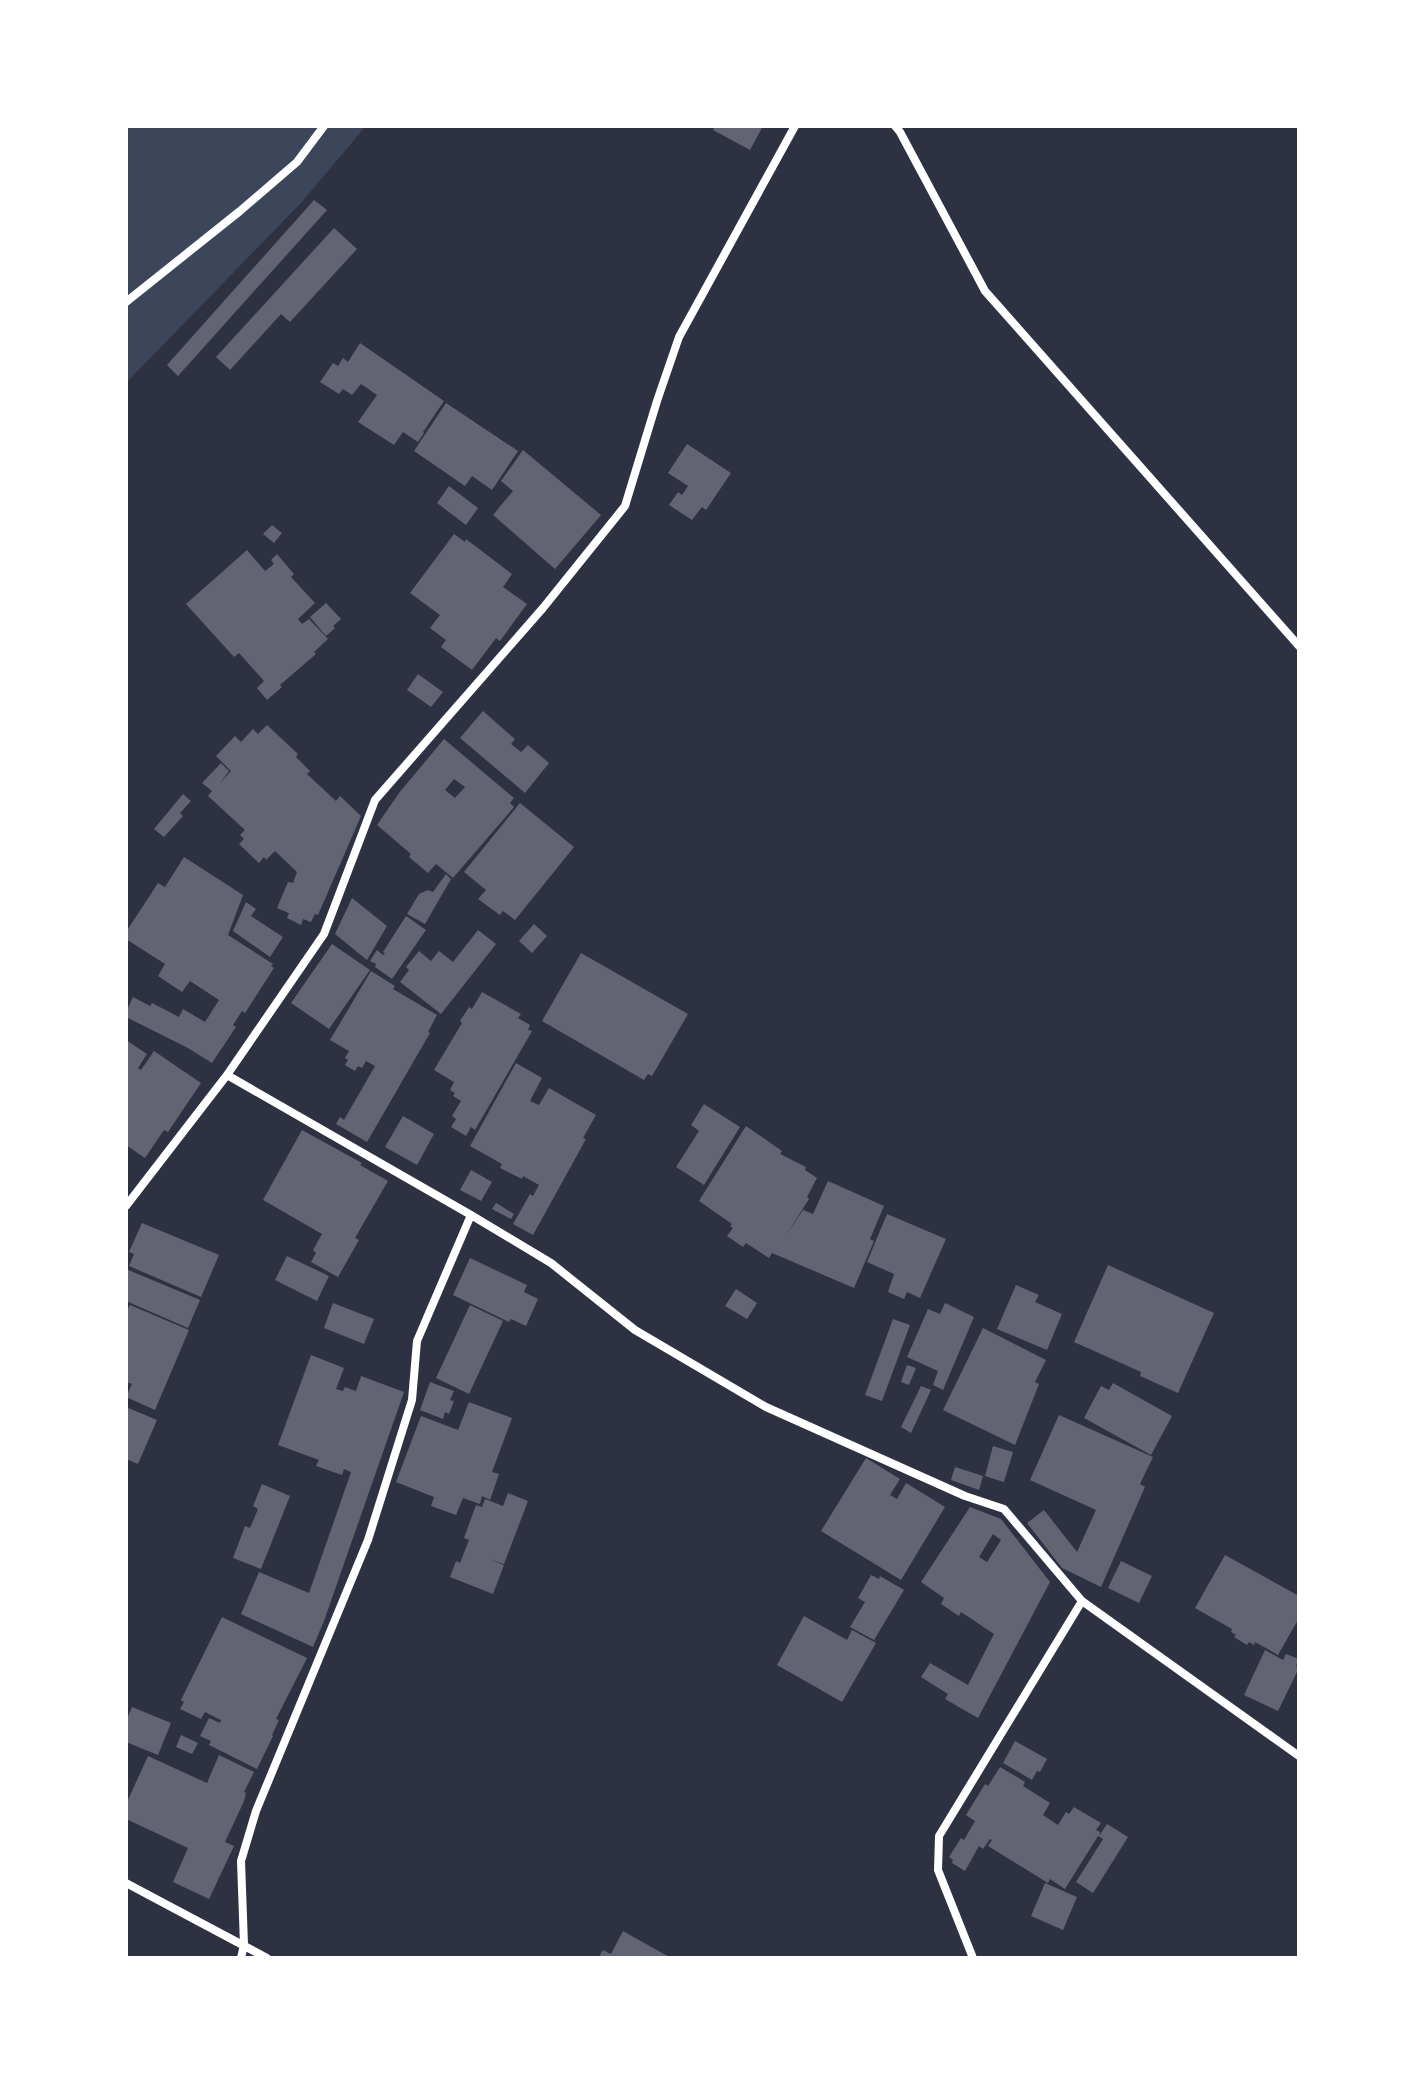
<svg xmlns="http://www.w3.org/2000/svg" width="1425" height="2084" viewBox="0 0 1425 2084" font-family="Helvetica,sans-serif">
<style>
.green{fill:#3c4559}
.building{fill:#626471;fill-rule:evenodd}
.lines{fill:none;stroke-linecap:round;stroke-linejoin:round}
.minor{stroke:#fff;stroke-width:8}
</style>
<rect width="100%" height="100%" fill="#2d3142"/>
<path class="green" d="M126,126H366L301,203L126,383Z"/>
<path class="building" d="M715,126H763L750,150L713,130Z
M314,200L327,210L178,376L167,365Z
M334,228L357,249L290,322L281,314L230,370L216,357Z
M360,343L444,401L423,432L424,433L418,442L403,432L394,445L358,422L377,395L361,384L352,395L343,389L339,394L320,382L333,363L338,366L343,358L348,362Z
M446,403L518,451L492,490L472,476L465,486L414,451Z
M687,444L731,473L706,510L702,507L692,520L669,505L678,492L682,495L688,486L668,473Z
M523,450L601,515L555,569L493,515L513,491L501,481Z
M449,486L478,508L466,525L437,503Z
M272,525L282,533L274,543L263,534Z
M454,534L465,542L466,539L512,574L503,587L527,604L500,641L496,638L472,670L441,647L446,640L430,628L440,615L410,593Z
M247,550L265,571L274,564L271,560L277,554L294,574L291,577L315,603L298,619L302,624L309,619L328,639L314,652L316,654L280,685L282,687L267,700L257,688L264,681L239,653L234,657L186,604Z
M326,603L341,619L333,626L335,628L326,636L310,617Z
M418,674L443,692L431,707L407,690Z
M483,711L515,739L511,744L521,752L528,745L549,763L525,793L460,738Z
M267,725L298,754L296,757L310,771L307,774L336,801L340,796L361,816L318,915L315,914L311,922L303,919L301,925L287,918L289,913L277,908L288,882L293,883L297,872L275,851L266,860L264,857L259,863L239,844L244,839L240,835L245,830L208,796L212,791L202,783L221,763L229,771L220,783L231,771L216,756L235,736L241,742L253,729L258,734Z
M444,739L514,798L510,803L514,807L453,878L436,864L428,873L409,857L411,854L377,825L399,793ZM454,779L465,787L455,798L445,790Z
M183,794L191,801L180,813L183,816L164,837L154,829Z
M520,803L574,847L515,920L503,911L500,915L478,899L486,890L464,872Z
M184,857L243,895L228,935L273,964L271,966L274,968L245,1013L242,1011L233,1025L236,1027L212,1063L188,1048L126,1017V1012L133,997L150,1006L152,1003L179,1017L183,1009L205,1022L219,1000L190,981L182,992L158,976L165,964L126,939V932L158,883L165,887Z
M446,874L451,879L425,924L407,914L419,894L428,890L433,892Z
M352,898L387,926L367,960L335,934Z
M246,902L256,909L251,916L283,937L270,957L233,931Z
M406,916L426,930L392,979L375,967L376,964L370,961L377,950L383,955L385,953L383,952Z
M534,924L547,936L532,953L519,941Z
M478,930L496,944L441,1014L400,982L409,970L406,967L419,951L431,961L439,951L453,962Z
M332,944L370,970L329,1029L291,1003Z
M581,953L688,1014L652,1076L648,1074L644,1080L542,1021Z
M371,971L395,986L393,989L437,1015L428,1032L430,1033L367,1142L336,1124L340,1117L344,1120L375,1066L366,1061L362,1068L358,1066L355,1071L345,1065L348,1060L345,1058L349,1051L330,1040Z
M482,992L521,1014L518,1018L530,1025L528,1030L532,1031L475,1130L471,1127L466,1136L451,1127L456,1119L452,1116L461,1101L453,1096L455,1093L450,1090L454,1082L434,1070L462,1023L460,1021L469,1007L472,1009Z
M126,1040L147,1054L138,1068L141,1070L154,1051L201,1083L168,1132L164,1130L145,1158L126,1145Z
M516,1063L542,1078L530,1101L539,1105L549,1088L596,1115L583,1138L586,1139L533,1235L513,1224L530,1194L533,1196L539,1185L523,1176L522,1179L500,1168L502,1164L470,1146Z
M704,1104L740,1127L704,1185L676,1167L699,1131L691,1125Z
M403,1116L434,1134L417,1165L385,1147Z
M746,1126L782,1151L780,1154L806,1167L805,1170L817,1178L807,1197L809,1199L786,1235L803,1210L813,1214L828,1181L884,1206L870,1239L874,1241L854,1288L772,1253L769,1258L746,1243L743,1247L727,1236L733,1228L730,1226L732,1224L699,1201Z
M302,1130L362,1163L360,1165L388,1181L355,1238L359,1240L338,1277L311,1262L316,1253L313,1250L322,1234L263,1200Z
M471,1170L492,1182L481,1201L460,1190Z
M496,1203L514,1214L511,1219L492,1209Z
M887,1214L946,1239L920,1298L907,1292L904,1299L888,1292L894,1274L867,1262Z
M142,1223L219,1255L201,1297L129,1266L134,1254L129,1252Z
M287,1256L329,1276L317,1301L275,1280Z
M470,1258L527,1285L524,1292L538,1299L526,1326L511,1319L509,1322L453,1295Z
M1108,1265L1214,1313L1178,1393L1140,1376L1141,1372L1074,1342Z
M126,1269L200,1300L188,1328L126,1301Z
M1016,1285L1039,1295L1035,1302L1062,1314L1047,1350L997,1329Z
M736,1289L757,1303L747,1319L725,1306Z
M333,1303L374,1319L364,1344L324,1328Z
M945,1303L974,1317L943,1390L933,1385L938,1371L907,1357L928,1309L940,1314Z
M130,1305L189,1330L155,1410L126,1397L132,1384L126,1382V1312Z
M470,1305L503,1321L469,1394L436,1378Z
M893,1319L910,1325L882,1401L865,1395Z
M983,1328L1046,1360L1035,1382L1039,1384L1015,1445L943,1410Z
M311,1355L344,1368L336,1389L343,1391L345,1387L356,1391L361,1376L404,1392L324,1621L313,1647L241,1614L259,1572L309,1593L351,1472L344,1469L342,1475L316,1466L319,1460L278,1445Z
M907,1365L916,1368L909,1385L901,1382Z
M430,1382L454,1391L450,1400L454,1401L449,1414L445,1412L443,1419L420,1410Z
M1113,1383L1172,1416L1151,1455L1084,1418L1101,1386L1109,1390Z
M921,1386L931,1390L911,1433L901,1427Z
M469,1402L512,1418L492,1472L499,1474L490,1500L482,1496L480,1504L463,1498L456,1515L431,1506L434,1497L396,1482L421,1416L458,1430Z
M126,1407L157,1420L138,1464L126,1459Z
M1059,1415L1153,1457L1140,1484L1145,1487L1101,1587L1062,1568L1027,1523L1044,1510L1077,1552L1096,1510L1030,1480Z
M993,1446L1013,1452L1004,1482L985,1476Z
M866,1458L900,1479L890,1495L897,1499L906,1483L945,1507L901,1580L821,1531Z
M955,1467L983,1476L979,1490L951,1480Z
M262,1484L290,1496L261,1569L233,1558L245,1526L250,1528L258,1509L253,1506Z
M508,1493L528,1501L504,1564L488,1559L504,1565L493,1594L450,1577L456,1561L460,1563L469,1540L464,1538L476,1505L482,1507L485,1499L503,1506Z
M970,1507L1001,1519L1050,1582L978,1718L945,1699L948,1694L921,1677L930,1663L968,1685L994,1634L961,1612L959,1616L941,1604L944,1598L921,1582ZM993,1534L1001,1540L987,1562L979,1557Z
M1225,1555L1299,1596V1618L1278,1655L1255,1642L1254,1645L1249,1642L1247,1645L1234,1637L1236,1635L1231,1632L1232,1629L1195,1608Z
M1121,1561L1152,1576L1139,1603L1108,1588Z
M871,1575L879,1579L880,1576L904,1590L874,1640L850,1627L865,1602L858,1598Z
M804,1616L847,1640L852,1630L876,1643L842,1702L777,1665Z
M222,1617L307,1658L276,1719L279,1720L272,1735L273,1736L257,1769L209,1745L211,1741L200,1736L209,1718L220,1723L221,1720L205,1712L201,1719L180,1709L184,1702L181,1700Z
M1265,1650L1283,1660L1286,1654L1299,1659L1296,1666L1299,1668L1278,1711L1244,1695Z
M132,1707L171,1723L158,1755L126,1742V1721Z
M181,1735L198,1743L192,1754L176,1747Z
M1015,1741L1047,1759L1040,1772L1037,1771L1032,1780L1003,1763Z
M219,1755L254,1772L244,1792L246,1793L244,1801L225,1842L234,1846L209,1899L173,1882L188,1848L126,1819V1804L148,1756L207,1783Z
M1000,1767L1025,1782L1023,1786L1050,1803L1043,1815L1058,1825L1066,1812L1069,1814L1074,1807L1101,1823L1096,1830L1100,1832L1099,1836L1107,1824L1128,1837L1093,1893L1076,1882L1103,1839L1098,1836L1065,1889L1050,1879L1048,1883L988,1846L992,1840L990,1839L983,1849L979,1846L965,1871L952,1863L953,1860L949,1857L961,1838L964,1840L975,1821L966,1815L985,1784L988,1786Z
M1045,1883L1077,1897L1063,1930L1031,1916Z
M623,1931L671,1958H598L603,1950L611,1954Z"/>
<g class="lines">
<path class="minor" d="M895,126L900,132L985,291L1299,646
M126,302L240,211L297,162L324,126
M227,1075L471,1215L551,1263L635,1330L766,1407L965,1496L1004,1509L1082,1601L1299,1756
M126,1206L227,1075L324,934L375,800L543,608L625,506L657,401L679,337L795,126
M126,1883L267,1958
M241,1958L244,1945L241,1861L256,1811L368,1540L412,1400L417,1341L471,1215
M973,1958L938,1870L939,1836L1082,1601"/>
</g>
<rect width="1425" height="2084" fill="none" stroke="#ffffff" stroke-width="256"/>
</svg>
